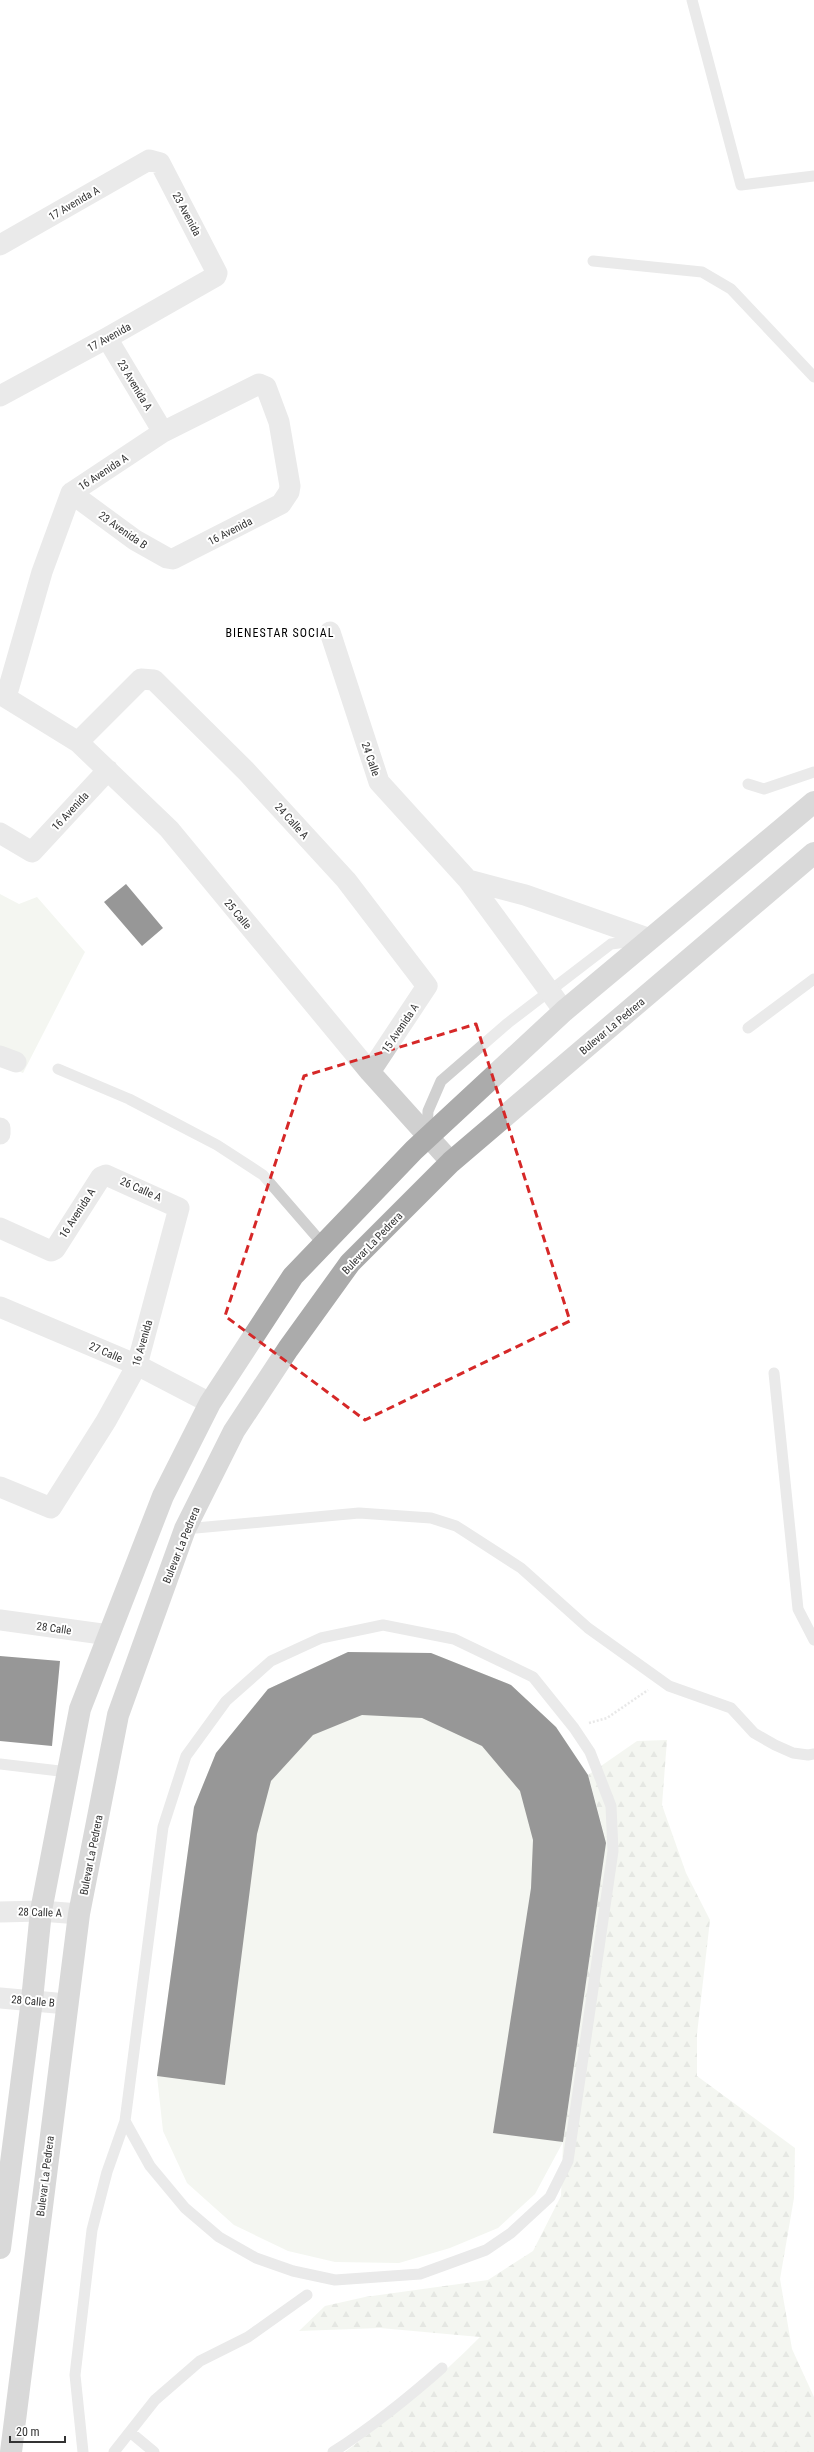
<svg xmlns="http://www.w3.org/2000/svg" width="814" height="2452" viewBox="0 0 814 2452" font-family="'Roboto Condensed',sans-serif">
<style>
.forest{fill:url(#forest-firs)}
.park{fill:#e6ecdf}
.building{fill:#1a1a1a}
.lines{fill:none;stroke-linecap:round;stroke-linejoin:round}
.path{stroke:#cdcdcd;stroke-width:2.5;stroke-dasharray:2 2;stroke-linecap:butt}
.lane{stroke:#d0d0d0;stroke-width:11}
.street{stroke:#d0d0d0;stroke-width:21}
.primary{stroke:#ababab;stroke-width:22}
.marked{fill:none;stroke:#d62828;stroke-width:3;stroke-dasharray:8 5;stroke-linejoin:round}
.labels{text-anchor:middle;stroke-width:4;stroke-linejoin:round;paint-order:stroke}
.street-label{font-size:11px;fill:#333;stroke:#fff}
.neighbourhood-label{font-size:12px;letter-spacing:1px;fill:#000;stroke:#fff}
</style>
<defs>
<pattern id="forest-firs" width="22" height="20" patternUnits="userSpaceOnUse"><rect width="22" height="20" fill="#e6ecdf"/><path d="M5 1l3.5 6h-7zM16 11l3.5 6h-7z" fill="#c6cbc0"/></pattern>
</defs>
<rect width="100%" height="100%" fill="#fff"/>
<path class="forest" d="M667,1740L662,1805L686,1873L710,1920L697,2034V2076L795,2148L794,2198L780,2279L792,2349L814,2397V2452H345C392,2416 438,2380 480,2337L380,2328L299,2331L325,2306L365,2297L488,2280L533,2251L561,2196L563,2142L606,1841L588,1775L637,1741Z"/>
<path class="park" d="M0,894L19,904L37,897L85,952L23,1073L0,1063Z
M348,1652L431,1653L511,1685L556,1727L588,1775L606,1841L563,2142L535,2194L498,2228L450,2248L399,2263L335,2262L288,2251L234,2225L187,2183L163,2131L157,2076L194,1807L216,1753L268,1689Z"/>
<path class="building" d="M126,884L163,928L142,946L104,902Z
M348,1652L431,1653L511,1685L556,1727L588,1775L606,1843L563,2142L493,2133L531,1888L533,1840L520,1791L482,1746L422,1718L362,1715L313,1735L271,1781L257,1834L225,2085L157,2076L194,1807L216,1753L268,1689Z
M0,1656L60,1661L52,1746L0,1741Z"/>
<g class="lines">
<path class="path" d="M589,1723L607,1718L648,1690"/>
<path class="lane" d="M692,0L741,185L814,176
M593,261L702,272L731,289L814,377
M748,784L764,789L814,772
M748,1028L814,979
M58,1069L129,1099L175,1123L217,1145L263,1175L322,1243
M427,1135L428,1111L441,1081L508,1023L611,944L641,940
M774,1373L798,1609L814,1640
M185,1529L359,1513L431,1518L456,1526L521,1568L588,1628L669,1686L731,1708L754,1733L775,1745L793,1753L808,1755L814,1754
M0,1764L68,1772
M130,2432L154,2452
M83,2452L75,2375L92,2230L107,2172L125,2121L163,1827L186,1756L226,1701L271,1661L321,1638L383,1625L454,1639L533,1677L574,1728L590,1752L611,1806L613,1851L568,2161L550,2197L511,2233L486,2250L420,2274L335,2280L293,2271L256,2258L219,2237L185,2208L150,2166L125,2121
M114,2452L155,2400L200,2361L248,2337L307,2295
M333,2452C372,2427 407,2399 442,2368"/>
<path class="street" d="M0,245L149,160L160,163L217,273L216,276L107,338L0,396
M107,338L163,432
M330,632L379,782L468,880L564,1011
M0,694L78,742L169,829L370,1072L451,1162
M6,697L42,572L71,493L163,432L259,384L266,387L279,422L290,486L289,492L281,504L173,559L167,558L135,540L71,493
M78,742L141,679L154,680L246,771L346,880L427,986L370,1072
M0,833L32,852L108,770
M468,880L525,895L650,939
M0,1056L16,1062
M0,1128V1134
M0,1228L51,1251L55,1249L101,1177L106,1175L179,1208L137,1365L106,1421L51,1508L0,1487
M0,1307L137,1365L210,1403
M0,1620L109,1635
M0,1912L41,1911L79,1914
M0,1998L67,2004"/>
<path class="primary" d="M0,2248L32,2000L41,1911L80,1709L163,1496L210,1403L293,1276L414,1150L564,1011L814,802
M11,2452L79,1914L118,1715L185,1529L234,1431L288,1349L350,1263L451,1162L814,853"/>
</g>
<path d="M0 0H814V2452H0ZM476,1024L570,1321L365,1420L225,1316L304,1076Z" fill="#fff" fill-opacity=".55" fill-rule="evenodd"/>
<path class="marked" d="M476,1024L570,1321L365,1420L225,1316L304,1076Z"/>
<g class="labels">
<g class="street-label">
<text transform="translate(74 203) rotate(-30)" y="4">17 Avenida A</text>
<text transform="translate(187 214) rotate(62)" y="4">23 Avenida</text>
<text transform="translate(109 337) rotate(-29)" y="4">17 Avenida</text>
<text transform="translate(135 385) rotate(59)" y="4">23 Avenida A</text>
<text transform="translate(103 472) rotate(-33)" y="4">16 Avenida A</text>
<text transform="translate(123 530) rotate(35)" y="4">23 Avenida B</text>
<text transform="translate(230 531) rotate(-27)" y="4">16 Avenida</text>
<text transform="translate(371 759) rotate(71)" y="4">24 Calle</text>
<text transform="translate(70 811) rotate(-47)" y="4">16 Avenida</text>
<text transform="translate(292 821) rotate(48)" y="4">24 Calle A</text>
<text transform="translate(238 914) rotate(50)" y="4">25 Calle</text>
<text transform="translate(612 1026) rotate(-40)" y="4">Bulevar La Pedrera</text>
<text transform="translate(400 1028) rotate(-56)" y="4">15 Avenida A</text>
<text transform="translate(141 1189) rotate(24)" y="4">26 Calle A</text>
<text transform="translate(77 1213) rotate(-57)" y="4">16 Avenida A</text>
<text transform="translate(372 1243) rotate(-46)" y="4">Bulevar La Pedrera</text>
<text transform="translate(142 1343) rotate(-74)" y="4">16 Avenida</text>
<text transform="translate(106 1352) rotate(23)" y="4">27 Calle</text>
<text transform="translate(181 1545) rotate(-68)" y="4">Bulevar La Pedrera</text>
<text transform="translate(54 1628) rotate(8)" y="4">28 Calle</text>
<text transform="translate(91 1855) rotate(-79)" y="4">Bulevar La Pedrera</text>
<text transform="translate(40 1912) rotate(2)" y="4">28 Calle A</text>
<text transform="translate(33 2001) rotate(5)" y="4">28 Calle B</text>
<text transform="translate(45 2176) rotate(-83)" y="4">Bulevar La Pedrera</text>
</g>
<g class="neighbourhood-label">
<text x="280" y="637">BIENESTAR SOCIAL</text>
</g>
</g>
<path d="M10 2436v6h55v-6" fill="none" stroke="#333333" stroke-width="2"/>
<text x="16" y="2436" font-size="12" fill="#333333" stroke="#ffffff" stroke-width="3" paint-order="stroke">20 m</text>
</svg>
